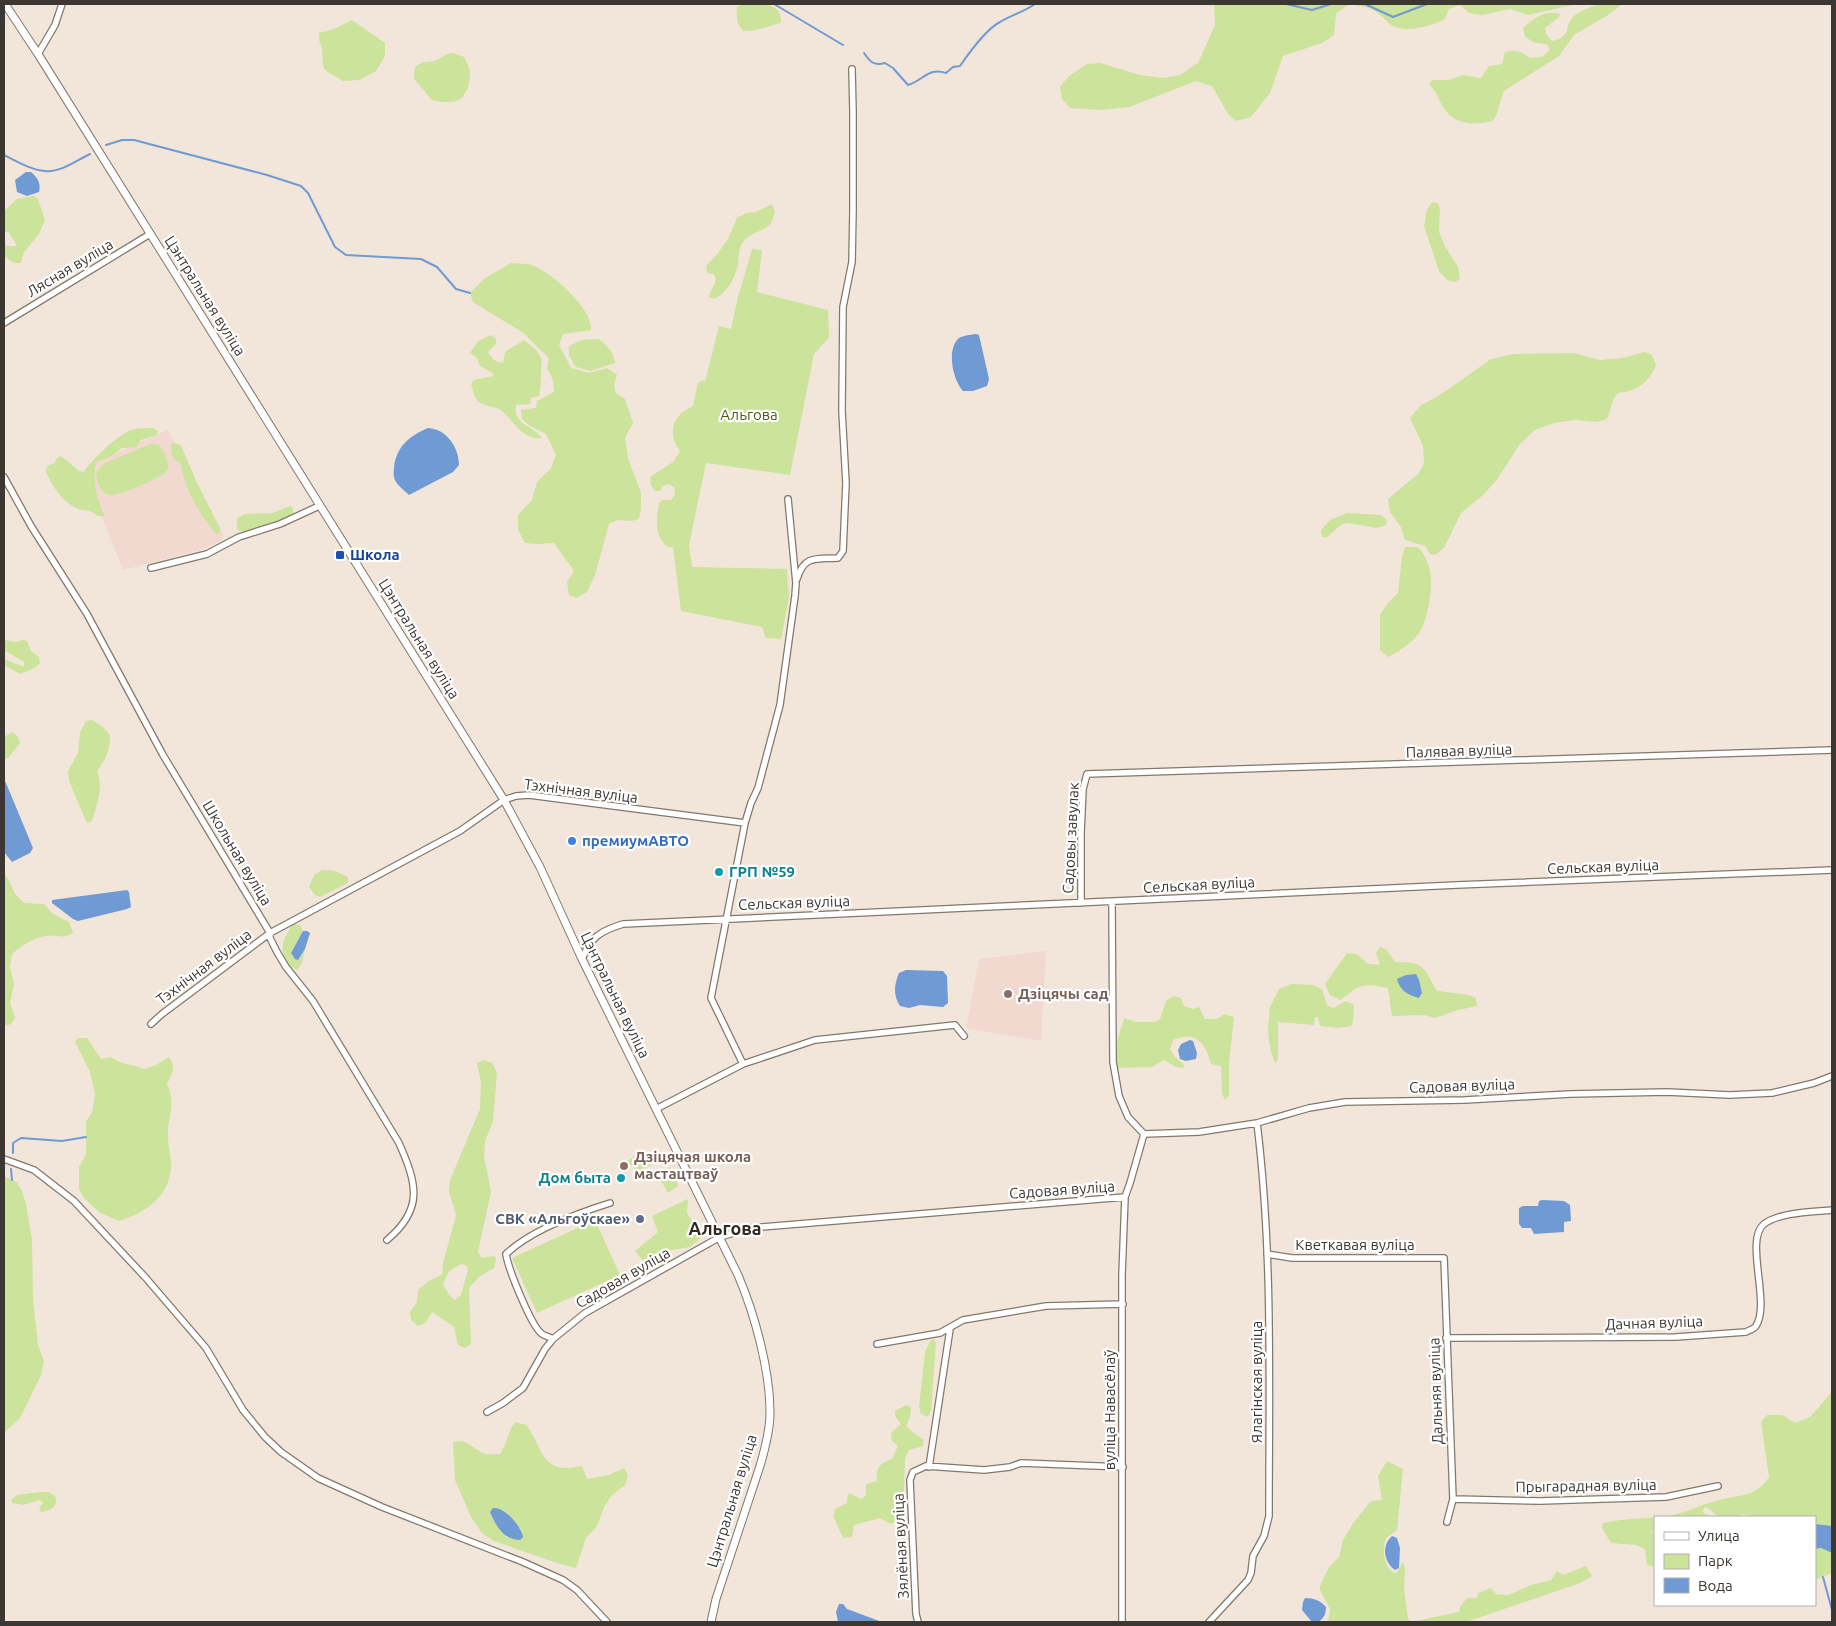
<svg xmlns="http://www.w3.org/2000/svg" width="1836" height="1626" viewBox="0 0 1836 1626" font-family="Ubuntu,sans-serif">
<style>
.education{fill:#f1d9cf}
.green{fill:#cce39b;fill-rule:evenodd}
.water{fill:#6f9ad4}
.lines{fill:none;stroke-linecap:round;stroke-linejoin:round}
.stream{stroke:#6f9ad4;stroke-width:2}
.minor-casing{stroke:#82786c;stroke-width:8}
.tertiary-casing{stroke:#82786c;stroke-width:9}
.minor{stroke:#fff;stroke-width:5.5}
.tertiary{stroke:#fff;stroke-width:7}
.transit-dot{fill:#1a4fb4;stroke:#fff;stroke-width:2}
.shop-dot{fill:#3f7fe0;stroke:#fff;stroke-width:2}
.culture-dot{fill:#0f9aa8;stroke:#fff;stroke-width:2}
.education-dot{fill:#8d6e63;stroke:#fff;stroke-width:2}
.service-dot{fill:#5c6f8a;stroke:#fff;stroke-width:2}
.labels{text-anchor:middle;stroke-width:4.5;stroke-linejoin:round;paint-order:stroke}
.street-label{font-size:15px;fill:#3c3732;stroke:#fff}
.park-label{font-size:15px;fill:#4b5e10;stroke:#fff}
.transit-label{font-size:15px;font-weight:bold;fill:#164399;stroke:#fff;text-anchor:start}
.shop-label{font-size:15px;font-weight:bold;fill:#366cbe;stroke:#fff;text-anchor:start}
.culture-label{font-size:15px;font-weight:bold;fill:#0d838f;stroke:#fff;text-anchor:start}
.education-label{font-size:15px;font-weight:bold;fill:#785e54;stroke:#fff;text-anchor:start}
.service-label{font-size:15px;font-weight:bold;fill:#4e5e75;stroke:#fff;text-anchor:end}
.quarter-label{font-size:18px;font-weight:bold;fill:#32291f;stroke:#fff}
</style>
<rect width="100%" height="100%" fill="#f2e6da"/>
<path class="education" d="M168,430L191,471L223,533L222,540L202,550L123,570L95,500L90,464Z
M1046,951L1041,1041L966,1028L979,959Z"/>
<path class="green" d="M743,4C758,4 782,1 781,22C774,26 750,32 743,31C737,23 736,18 737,7Z
M1214,4H1577L1528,15L1510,9L1482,15L1469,13L1460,5L1449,9L1444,20C1429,26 1406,34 1391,25C1387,22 1383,17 1379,14C1372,7 1359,6 1350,4L1336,13L1334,35L1322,43L1283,56L1270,93L1251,117L1236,121L1228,114L1212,86L1196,81L1129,107L1100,110L1070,108L1062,99L1060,87L1069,76L1087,64L1100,63L1140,75L1163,78L1180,75L1198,63L1215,25Z
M1599,4H1622L1608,15L1574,35L1559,56L1504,91C1499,102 1500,110 1493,121C1474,125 1455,126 1443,107C1438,99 1437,91 1429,84L1433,80H1449L1463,75L1481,78L1489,66L1502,64L1505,52C1516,49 1521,51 1530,58L1542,57L1550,50L1547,44L1535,43L1525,37L1523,28C1532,19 1546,9 1560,14L1559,17L1545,28L1546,34L1552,41L1560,39L1567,32C1569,12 1583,11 1599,4Z
M352,20L385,43V56L376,71L359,80L343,81L326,71L323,66L322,48L319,40V33L334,29Z
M453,53L464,57C466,61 468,65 469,68C472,79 467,97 457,101C449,103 440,102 432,100L414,79L415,67C425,60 424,63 434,61C440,59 444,54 453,53Z
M34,196L38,199L45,220L39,234L24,252L21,263H14L4,256V241L6,246H17L9,232H4V211L17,199Z
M1432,202L1438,203L1440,209L1439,232L1445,246L1458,267L1460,279L1455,282L1447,280L1439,271L1424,226L1427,209Z
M772,204L775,212C774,215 773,220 771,223C764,232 750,232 743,242C738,250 739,257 738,265C735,278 727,293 714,299L709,297C710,288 719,284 714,274L707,273L706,266L718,253L728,239L737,218L746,213L756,212Z
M752,249L762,250L757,292L828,310L829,337L814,354L790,475L706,463L689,545L692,567L787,569L789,597L781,639L766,638L762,627L681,611L673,547H668C654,537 656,519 659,503L663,500H671L675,495L674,487L668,484L663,486L660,491H655L651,485L650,477L673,462L680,451C666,432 673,415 693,406L698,383L702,380L705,382L719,326L731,329L738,297Z
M511,263C518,264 528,263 534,266C553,274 593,309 591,330L563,334L559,345L571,368L589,373L607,368L617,375L614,385L616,393L625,399L633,423L625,438L628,458L641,493V509L639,519C625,524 622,516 609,524L595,575L587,592L576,598L569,595L567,582L574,571L554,543L539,544L525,543L518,530V515L532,500L537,482L551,468L556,455L546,434L530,426L522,419L521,410L536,408L537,401L554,392L553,380L547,368L549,358L522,332L473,302L470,293L485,278Z
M491,335L496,339V344L488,352C492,359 495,362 503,363L505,352L524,340L537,351L542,360C540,372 542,384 539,396L531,398L530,404L516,405C512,425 534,426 542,438C522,440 514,421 501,410C495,406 486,407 479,402C474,398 473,390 471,384L474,380L493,376V373L480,366L477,358L470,353L478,341Z
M599,339C607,346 614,352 615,363L590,371L576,367L569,356V346L582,340Z
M1644,352L1652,355L1656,365C1649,383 1637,391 1618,393C1611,400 1611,410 1607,419L1596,422L1576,420L1554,423L1535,430L1520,444L1496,481L1482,496L1461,513L1444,548L1435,555L1430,554L1425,546L1405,540L1401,527L1390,512L1388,499L1419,473L1424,463L1423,446L1410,418L1420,406L1443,393L1491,359L1514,354L1574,353L1600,360L1623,358Z
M154,428L158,432L157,435L141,440L136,447L122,448L110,457L96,462C92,477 97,503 105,516H98C89,508 85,512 76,508C62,501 52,486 46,472L47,466L55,463L56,459L61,456L79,471L84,472C89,462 120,433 131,430C138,428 147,428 154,428Z
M173,443L181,445L196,481L220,529L219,534H216C199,513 184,489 181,463C171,459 171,454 171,444Z
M150,444L159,445C165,453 168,459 168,469L163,475C151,480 117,499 106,494C99,490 97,480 96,473L103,464Z
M290,506L293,508V513C282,523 251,536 237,530V518L245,514L273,513Z
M1347,513L1381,515L1387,520L1386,525L1376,528L1348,523L1342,524L1327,537H1322L1321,530L1330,520Z
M1405,547H1418C1424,554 1428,561 1430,571C1433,587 1428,620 1419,633C1412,643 1399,651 1388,657L1380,650V615L1387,604L1398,593L1402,557Z
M4,640L16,642L23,640L27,641L31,651L39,657L40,663L35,668L20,674L4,665V659L24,667V662L4,650Z
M92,720L102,726L110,735C110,750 106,759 97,771C104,789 97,803 92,821L87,823L69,781L68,771L78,753L80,732L86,721Z
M13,732L18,737L20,743L9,757L4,760V737Z
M322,870L335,871L348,877V883L320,897L315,895L309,887L314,875Z
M4,874L8,878L15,894L24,903L44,904L52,913L69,922L73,933C62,940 58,934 47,936C34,937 21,946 12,954L10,967L14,984L10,1003L15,1018L11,1024L4,1026Z
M293,924L300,925L303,931L291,953L298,960L305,949L302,963L297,970C276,959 281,940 293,924Z
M1380,947L1387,950L1395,962C1423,962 1423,965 1436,990C1449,994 1465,992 1476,998L1477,1006L1458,1010L1435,1018L1424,1015L1392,1016L1388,988C1376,986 1363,982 1352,991C1347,994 1345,998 1339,1000L1337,998L1330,995L1325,984L1347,953L1357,954L1368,964L1380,965L1376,953Z
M1291,984L1313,985L1322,989L1327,1005L1333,1008L1346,1001L1354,1005L1353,1022L1351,1026L1338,1028L1320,1026L1318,1017H1315L1314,1025L1278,1022V1060L1275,1063C1270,1051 1268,1039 1268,1025C1269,1019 1270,1016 1269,1009L1279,989Z
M1173,996L1181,998L1184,1006L1193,1009L1199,1007L1205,1019H1217L1224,1014L1234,1017L1229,1063V1096L1225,1100L1222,1094L1221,1066L1211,1064C1205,1042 1196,1031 1173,1040L1170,1049L1175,1057L1184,1065L1183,1068L1176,1067L1164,1060L1152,1067L1116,1068L1114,1051L1124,1018L1136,1022H1155L1160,1019L1166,1001Z
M78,1038H87L101,1059L111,1057C123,1066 131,1063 144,1069L156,1065L169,1057C177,1067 171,1075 167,1084C175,1103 170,1110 168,1129C167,1140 170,1152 171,1163C172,1195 146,1213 119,1221L100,1213L84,1198L79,1189V1167L86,1154V1122L92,1112L95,1094L90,1072L75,1042Z
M483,1060L492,1063L497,1072L493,1121L485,1141L484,1157L491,1191L478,1252L482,1258L495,1256L496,1259L494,1268L479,1277L469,1288L471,1344L465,1348L458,1345L454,1327L432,1312L425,1323L418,1326L411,1320L410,1312L417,1302L418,1290L430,1280L442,1275L443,1263L456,1215L449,1192L450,1180L480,1109L481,1082L477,1063ZM461,1264L467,1266L468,1270L461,1295L455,1300L449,1295L443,1284L449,1271Z
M659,1152L664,1158L638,1172L627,1161L635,1156L644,1160Z
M668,1168L672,1169L678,1186L668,1193L659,1177V1172Z
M4,1176L17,1182L22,1191L26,1204L32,1240L33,1299L38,1345L44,1361L41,1375L26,1406L20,1418L4,1433Z
M688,1199L687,1213L702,1237L690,1247L672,1250L644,1262L635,1251L658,1232L652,1216Z
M595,1220L620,1275L537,1313L512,1258Z
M934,1339L936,1343L931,1410L928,1417L921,1414L919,1407L925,1352L930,1341Z
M1832,1392V1526L1815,1524V1517H1754L1742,1514V1517L1717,1516L1710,1509L1705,1507L1702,1512L1713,1517H1655V1527L1652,1533L1655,1534V1567L1647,1565L1645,1549L1636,1545L1611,1543L1602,1528L1603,1523C1624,1518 1646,1519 1668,1516C1685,1513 1702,1504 1719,1500C1741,1494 1755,1498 1769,1477L1761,1422L1767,1415H1782L1795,1423L1810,1417Z
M906,1405L911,1407L910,1417L906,1426L915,1434L923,1439V1446L909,1450L905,1458L903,1519L890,1524L880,1518L854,1525L852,1537L843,1538L833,1516L835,1509L847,1503V1498L849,1493L861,1499L866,1495V1484L877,1481C876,1468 878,1464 892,1459L898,1446L892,1441L891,1433L901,1424L895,1416V1411Z
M515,1422L526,1425C538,1438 539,1461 558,1467C565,1469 575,1467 582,1466L587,1479L609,1475L624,1468L628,1475L625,1485L612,1495L604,1507L597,1526L586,1538L576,1568L560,1564L494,1541L482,1533L471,1517L455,1480L453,1442C471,1438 474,1453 488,1454C491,1455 497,1454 500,1454C508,1442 507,1433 515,1422ZM504,1511L522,1531L507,1538L494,1521L490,1512Z
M1387,1461L1403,1469L1397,1530L1386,1538C1382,1550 1383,1568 1396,1574L1403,1562L1405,1568L1404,1588L1408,1619L1411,1622L1459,1612L1460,1607L1467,1598H1477L1478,1593L1491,1588L1496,1594L1508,1595L1531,1585L1551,1580L1557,1571L1563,1575L1586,1566L1592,1576L1580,1583L1466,1622H1327L1329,1618L1330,1609L1320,1590V1586L1329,1567L1339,1557L1343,1540L1353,1523L1371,1501L1382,1500L1378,1476Z
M41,1492H48L55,1496C59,1507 50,1511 41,1512L39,1509L43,1502L40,1500L23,1505L12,1503L11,1500L17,1495Z
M1821,1548L1832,1553V1573L1815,1580V1549Z"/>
<path class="water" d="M26,172H31C38,178 41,183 39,192L27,196L17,192L15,180Z
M976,334L979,335L989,379L987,386L973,391H963C953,380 947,352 957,340C961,335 971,335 976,334Z
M428,428C447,429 459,448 459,465L453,472L409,495C404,490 395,484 394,477C393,474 394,471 394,468C396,447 409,436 428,428Z
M4,780L6,783L33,848L30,853L12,862L4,852Z
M127,890L129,892L131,907L127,909L78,921L73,919L52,903V900Z
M303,931H307L310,933L305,949L298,960L295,959L291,953Z
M906,970L943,971L947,976L948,1003L943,1007L920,1005L909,1008L900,1006C893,995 894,985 899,973Z
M1416,974L1419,980L1422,993L1419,998C1408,995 1400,991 1397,979L1406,975Z
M1190,1040L1193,1041L1197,1053L1196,1059L1186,1061L1180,1059L1178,1050L1181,1044Z
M1542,1200L1564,1201L1570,1205L1571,1221L1564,1222V1232L1534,1234L1531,1228H1522L1519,1224V1208L1523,1206H1538L1539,1201Z
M493,1508C505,1507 521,1526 523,1537L520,1540C504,1540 496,1526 490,1512Z
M1815,1524L1832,1526V1553L1821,1548L1815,1549Z
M1392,1536L1397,1538L1400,1548L1399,1568L1395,1570C1384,1562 1381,1546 1392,1536Z
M1305,1598C1314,1598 1321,1601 1326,1607C1326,1614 1324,1618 1318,1622H1312L1302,1610L1303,1602Z
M839,1604H843L847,1609L882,1622H838L836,1612Z"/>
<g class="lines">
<path class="stream" d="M774,4L843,45
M1286,4L1312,10L1331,4
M1365,4L1393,17L1427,4
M864,53C870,62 874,66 885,63L893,68L908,85C924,80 928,67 946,73L953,67L960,66C969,53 986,29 1000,22C1011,15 1024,12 1035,4
M106,145L122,140H134L267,175L301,186L308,193L335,247L346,255L421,259L437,267L456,289L470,293
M4,155C16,161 31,170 45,171C60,173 77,160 90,154
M13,1153V1143L21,1138L62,1141L86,1137
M11,1169L12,1180
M1823,1577L1832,1610"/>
<defs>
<path id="minor" d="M38,54L55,25L62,4
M4,323L150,234
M4,477L31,526L87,614L163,755L270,933V938L277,952L286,967L313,1001L399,1143C417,1184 424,1209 387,1240
M151,568L207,554L239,537L280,524L319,506
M797,579C804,555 816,559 838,558L843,551L846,483L842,411L843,307L852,262L853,210V112L852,69
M1112,902L1113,1062L1119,1096L1128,1117L1144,1134
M1081,903V832L1083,789L1087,774L1832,750
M582,959C591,937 600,931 623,924L1457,885L1832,870
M151,1024L162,1014L270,933L460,831L504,800L516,796L529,795L745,823L751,803L758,788L780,705L795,596L796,583L788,499
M743,1064L711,998L745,823
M656,1109L743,1064L815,1040L955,1025L964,1036
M4,1159L34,1170L74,1201L145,1277L206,1348L243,1410L265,1437L281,1452L318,1478L382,1507L523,1562L563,1580L577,1590L607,1622
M1267,1254L1292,1258H1444L1453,1499L1447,1522
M1446,1338L1676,1337L1746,1332C1750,1330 1754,1329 1756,1326C1771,1303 1744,1240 1764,1224C1780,1212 1813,1212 1832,1210
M553,1339C550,1337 545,1336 542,1334C531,1326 508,1268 506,1254C530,1231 578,1213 610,1203
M877,1344L940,1333L963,1320L1046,1306L1123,1304
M487,1412L503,1403L523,1388L545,1349L553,1339L585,1313L720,1237L750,1228L1125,1197L1130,1183L1144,1134L1199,1132L1257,1123L1309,1108L1345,1102L1465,1100L1570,1094L1667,1092L1730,1095L1772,1093L1814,1083L1832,1076
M929,1467L950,1329
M1453,1499L1540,1501L1666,1497L1718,1486
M918,1622L916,1614L910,1480L913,1472L926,1466L984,1470L1010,1467L1021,1463L1123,1467
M1122,1622V1275L1125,1197
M1209,1622L1248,1580L1251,1573L1253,1556L1264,1536L1269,1516C1269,1385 1273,1253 1257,1123"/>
<path id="tertiary" d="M5,4L38,54L504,800L540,867L582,959L738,1275C755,1315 770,1370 770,1413C770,1431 765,1449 760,1466L716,1599L711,1622"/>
</defs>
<use href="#minor" class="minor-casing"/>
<use href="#tertiary" class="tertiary-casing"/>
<use href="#minor" class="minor"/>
<use href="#tertiary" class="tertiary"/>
</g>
<rect class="transit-dot" x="335" y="550" width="10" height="10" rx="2.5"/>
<circle class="shop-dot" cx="572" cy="841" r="5"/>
<g class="culture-dot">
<circle cx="719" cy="872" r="5"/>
<circle cx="621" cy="1178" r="5"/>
</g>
<g class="education-dot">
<circle cx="1008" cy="994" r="5"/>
<circle cx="624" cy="1166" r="5"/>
</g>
<circle class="service-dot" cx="640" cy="1219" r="5"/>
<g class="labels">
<g class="street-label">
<text transform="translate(70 268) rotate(-31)" y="5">Лясная вуліца</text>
<text transform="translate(205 296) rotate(58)" y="5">Цэнтральная вуліца</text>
<text transform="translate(419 639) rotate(58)" y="5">Цэнтральная вуліца</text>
<text transform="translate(1459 751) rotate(-2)" y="5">Палявая вуліца</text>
<text transform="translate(581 791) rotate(7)" y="5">Тэхнічная вуліца</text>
<text transform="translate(1071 838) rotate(-87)" y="5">Садовы завулак</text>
<text transform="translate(237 853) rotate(59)" y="5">Школьная вуліца</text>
<text transform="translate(1603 867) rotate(-2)" y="5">Сельская вуліца</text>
<text transform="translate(1199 885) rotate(-3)" y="5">Сельская вуліца</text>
<text transform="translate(794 903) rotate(-2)" y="5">Сельская вуліца</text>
<text transform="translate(204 967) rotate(-37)" y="5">Тэхнічная вуліца</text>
<text transform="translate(615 995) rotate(64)" y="5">Цэнтральная вуліца</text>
<text transform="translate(1462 1086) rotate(-2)" y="5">Садовая вуліца</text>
<text transform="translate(1062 1190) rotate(-4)" y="5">Садовая вуліца</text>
<text x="1355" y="1250">Кветкавая вуліца</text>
<text transform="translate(623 1278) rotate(-30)" y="5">Садовая вуліца</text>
<text transform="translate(1654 1323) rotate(-2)" y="5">Дачная вуліца</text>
<text transform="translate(1257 1382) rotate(-90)" y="5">Ялагінская вуліца</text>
<text transform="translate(1436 1391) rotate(-92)" y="5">Дальняя вуліца</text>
<text transform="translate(1110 1410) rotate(-90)" y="5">вуліца Навасёлаў</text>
<text transform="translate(1586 1486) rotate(-1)" y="5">Прыгарадная вуліца</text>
<text transform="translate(732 1501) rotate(-73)" y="5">Цэнтральная вуліца</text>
<text transform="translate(901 1546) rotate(-93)" y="5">Зялёная вуліца</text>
</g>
<g class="park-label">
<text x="749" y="420">Альгова</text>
</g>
<g class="transit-label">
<text x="350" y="560">Школа</text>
</g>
<g class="shop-label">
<text x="582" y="846">премиумАВТО</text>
</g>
<g class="culture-label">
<text x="729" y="877">ГРП №59</text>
<text x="611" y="1183" text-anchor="end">Дом быта</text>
</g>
<g class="education-label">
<text x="1018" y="999">Дзіцячы сад</text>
<text x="634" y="1162">Дзіцячая школа<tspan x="634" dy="17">мастацтваў</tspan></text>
</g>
<g class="service-label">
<text x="630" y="1224">СВК «Альгоўскае»</text>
</g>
<g class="quarter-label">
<text x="725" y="1235">Альгова</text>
</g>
</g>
<rect width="1836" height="1626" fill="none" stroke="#3c3732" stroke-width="10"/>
<rect x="1654" y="1516" width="162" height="90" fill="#ffffff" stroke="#b1afad"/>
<rect x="1664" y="1532" width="25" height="8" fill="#ffffff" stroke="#b1afad"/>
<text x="1698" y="1541" font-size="15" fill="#3c3732">Улица</text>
<rect x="1664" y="1554" width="25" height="15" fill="#cce39b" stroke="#b1afad"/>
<text x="1698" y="1566" font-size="15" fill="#3c3732">Парк</text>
<rect x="1664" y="1578" width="25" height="15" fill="#6f9ad4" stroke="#b1afad"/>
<text x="1698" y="1591" font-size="15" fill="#3c3732">Вода</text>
</svg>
